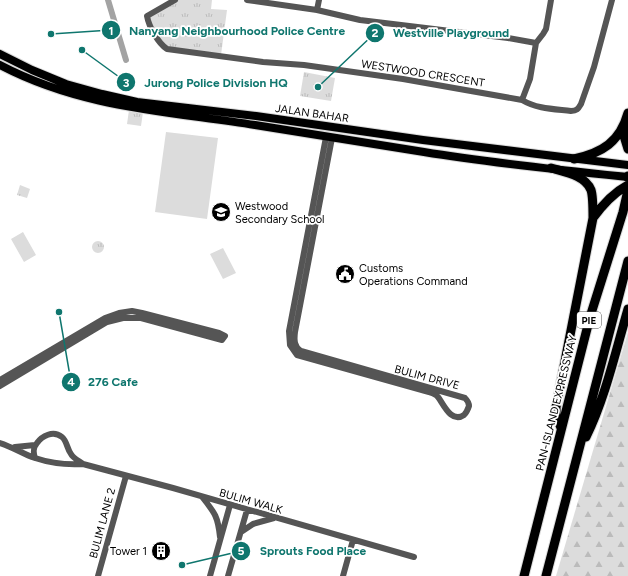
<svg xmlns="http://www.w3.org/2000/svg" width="628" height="576" viewBox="0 0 628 576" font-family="Figtree,sans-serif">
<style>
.grass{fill:url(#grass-tufts)}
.forest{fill:url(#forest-firs)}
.pitch{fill:#dcdcdc}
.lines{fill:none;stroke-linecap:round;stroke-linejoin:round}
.canal{stroke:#a3a3a3;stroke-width:6}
.major-casing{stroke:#dbdbdb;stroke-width:10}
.highway-casing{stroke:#dbdbdb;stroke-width:11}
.minor{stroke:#555;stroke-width:6}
.major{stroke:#000;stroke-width:8}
.highway{stroke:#000;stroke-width:9}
.labels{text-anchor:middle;stroke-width:3.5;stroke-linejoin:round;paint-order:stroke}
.shield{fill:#fff;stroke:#4c4c4c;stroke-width:1}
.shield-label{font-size:10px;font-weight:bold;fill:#000}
.street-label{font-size:11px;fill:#000;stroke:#fff}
.poi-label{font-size:11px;fill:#000;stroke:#fff;text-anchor:start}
.leader{fill:none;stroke:#0f766e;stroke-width:1.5}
.callout-dot{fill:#0f766e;stroke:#fff;stroke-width:1.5}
.mark-label{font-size:12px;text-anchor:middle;font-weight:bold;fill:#fff}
.callout-label{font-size:12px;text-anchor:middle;font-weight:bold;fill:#0f766e;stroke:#fff;stroke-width:3.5;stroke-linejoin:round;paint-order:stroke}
</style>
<defs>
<pattern id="grass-tufts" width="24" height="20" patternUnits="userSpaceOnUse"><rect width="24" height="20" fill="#dcdcdc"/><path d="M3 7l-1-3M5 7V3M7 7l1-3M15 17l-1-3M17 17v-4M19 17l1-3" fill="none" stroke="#bbb"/></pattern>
<pattern id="forest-firs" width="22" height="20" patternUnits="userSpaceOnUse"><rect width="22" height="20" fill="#dcdcdc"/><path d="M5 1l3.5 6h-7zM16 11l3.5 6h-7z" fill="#bbb"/></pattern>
</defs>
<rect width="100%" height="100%" fill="#fff"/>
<path class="grass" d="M175,0H212L211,9L227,10L221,55L168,49L163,44L147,16Z
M304,72L335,78L331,101L300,96Z
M129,110L143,112L141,126L127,124Z
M20,185L30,189L27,198L17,195Z
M92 247a6 6 0 1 1 12 0a6 6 0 1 1-12 0Z"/>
<path class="forest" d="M628,332V576H556Z"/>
<path class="pitch" d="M166,132L218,138L207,219L155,212Z
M23,232L36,255L24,262L11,239Z
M223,248L236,273L223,279L210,254Z"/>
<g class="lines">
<path class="canal" d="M108,0L126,60"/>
<defs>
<path id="major" d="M0,54L32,70L66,84L102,94L137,102L256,116L423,140L628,165
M0,65C82,108 166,111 255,125C311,134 368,143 424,152C491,163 560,170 628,177"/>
<path id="highway" d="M626,125L624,136L628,149
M574,159C602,153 620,142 628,113
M551,168C564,172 585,175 591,190C593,196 593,210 593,218L556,407V415L561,428
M627,177L628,176
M593,218C603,204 613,193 628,185
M586,437C605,399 616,350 628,309
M524,576L590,317L623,212L628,190
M546,576L628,261"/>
</defs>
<use href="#major" class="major-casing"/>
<use href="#highway" class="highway-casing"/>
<path class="minor" d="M175,0L147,16C149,27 158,43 167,49L263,62L304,65L403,79L522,100C537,109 554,109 571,111C577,111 578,109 581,104L594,67L612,0
M247,0L317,10L360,20L508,38L536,43
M317,10L319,0
M536,43L543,34L546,29L551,0
M522,100L530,79L536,43
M326,137L289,331L290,345L297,355L429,392C432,393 436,394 438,397C443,403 451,424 464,415C466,413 468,409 469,406C469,403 467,400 465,398L301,351C294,347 294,340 295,332L332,138
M0,380L105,318L119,313L132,311L142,313L219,333L225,336L222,340L141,318H123L107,322L0,386
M0,443C13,447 23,454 35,458C50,463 67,465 83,464L173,488L414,557
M15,447L35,445
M35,458C33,452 33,448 37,443C42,436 53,430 62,437C67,441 67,449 71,454C73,458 79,461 83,464
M203,498C215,513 218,517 220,537
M241,532L253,524L274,518
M98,576L126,476
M210,576L230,505
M228,576L247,510
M343,576L353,540"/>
<use href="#major" class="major"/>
<use href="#highway" class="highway"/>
</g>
<defs>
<symbol id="school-disc" viewBox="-11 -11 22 22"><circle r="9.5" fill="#000" stroke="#fff"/><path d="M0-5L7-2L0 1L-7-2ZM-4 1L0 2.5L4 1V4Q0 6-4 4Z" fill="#fff"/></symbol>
<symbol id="civic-disc" viewBox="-11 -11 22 22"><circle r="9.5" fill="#000" stroke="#fff"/><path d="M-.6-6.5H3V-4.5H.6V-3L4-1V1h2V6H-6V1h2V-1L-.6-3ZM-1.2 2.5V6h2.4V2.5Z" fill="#fff"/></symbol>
<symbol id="building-disc" viewBox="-11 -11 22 22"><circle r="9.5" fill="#000" stroke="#fff"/><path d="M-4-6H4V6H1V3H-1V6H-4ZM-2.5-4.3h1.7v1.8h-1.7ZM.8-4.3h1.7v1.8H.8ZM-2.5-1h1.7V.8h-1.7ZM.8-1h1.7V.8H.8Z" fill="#fff"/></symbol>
</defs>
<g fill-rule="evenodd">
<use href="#school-disc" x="210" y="201" width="22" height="22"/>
<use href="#civic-disc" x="334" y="263" width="22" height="22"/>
<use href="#building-disc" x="150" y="540" width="22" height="22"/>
</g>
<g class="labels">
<rect class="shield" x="577" y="312" width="24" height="16" rx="3"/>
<g class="shield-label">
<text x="589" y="324">PIE</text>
</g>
<g class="street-label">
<text transform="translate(423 73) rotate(9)" y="4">WESTWOOD CRESCENT</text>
<text transform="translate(312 113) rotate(8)" y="4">JALAN BAHAR</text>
<text transform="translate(427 377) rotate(15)" y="4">BULIM DRIVE</text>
<text transform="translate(556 403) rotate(-76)" y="4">PAN-ISLAND EXPRESSWAY</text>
<text transform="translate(251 501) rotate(16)" y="4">BULIM WALK</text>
<text transform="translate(102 523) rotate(-75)" y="4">BULIM LANE 2</text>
</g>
<g class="poi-label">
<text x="235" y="210">Westwood<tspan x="235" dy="13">Secondary School</tspan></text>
<text x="359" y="272">Customs<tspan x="359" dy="13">Operations Command</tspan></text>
<text x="147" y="555" text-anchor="end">Tower 1</text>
</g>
</g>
<path class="leader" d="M51 34L111 30M318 87L375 33M82 50L126 82M59 312L71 382M182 565L241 551"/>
<g class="callout-dot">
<circle cx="51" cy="34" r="4"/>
<circle cx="318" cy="87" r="4"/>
<circle cx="82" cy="50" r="4"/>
<circle cx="59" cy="312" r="4"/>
<circle cx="182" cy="565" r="4"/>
<circle cx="111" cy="30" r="10"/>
<circle cx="375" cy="33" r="10"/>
<circle cx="126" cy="82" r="10"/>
<circle cx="71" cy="382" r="10"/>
<circle cx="241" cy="551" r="10"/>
</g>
<g class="mark-label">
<text x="111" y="35">1</text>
<text x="375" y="37">2</text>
<text x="126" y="87">3</text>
<text x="71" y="386">4</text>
<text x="241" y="555">5</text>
</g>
<g class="callout-label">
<text x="237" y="35">Nanyang Neighbourhood Police Centre</text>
<text x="451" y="37">Westville Playground</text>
<text x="216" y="87">Jurong Police Division HQ</text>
<text x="113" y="386">276 Cafe</text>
<text x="313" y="555">Sprouts Food Place</text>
</g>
</svg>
